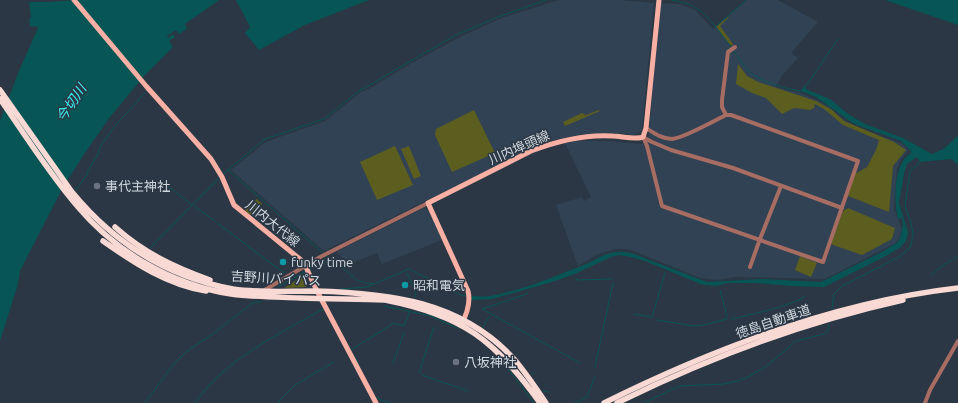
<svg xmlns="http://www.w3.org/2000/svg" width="958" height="403" viewBox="0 0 958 403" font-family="Ubuntu,'Noto Sans JP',sans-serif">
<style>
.built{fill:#304253}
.green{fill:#5c5e1f}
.water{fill:#075555}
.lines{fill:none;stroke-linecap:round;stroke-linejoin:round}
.stream{stroke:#075555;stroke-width:1}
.minor{stroke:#a76c62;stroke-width:4}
.major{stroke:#f9b0a4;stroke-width:5}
.highway{stroke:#f8d9d4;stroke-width:5.5}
.worship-dot{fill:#6b7280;stroke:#2b3744;stroke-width:1.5}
.culture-dot{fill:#0f9aa8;stroke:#2b3744;stroke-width:1.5}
.labels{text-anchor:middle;stroke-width:3;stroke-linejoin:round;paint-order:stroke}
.street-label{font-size:13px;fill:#cfd7df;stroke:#2b3744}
.poi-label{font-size:13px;fill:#cfd7df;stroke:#2b3744;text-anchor:start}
.water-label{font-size:14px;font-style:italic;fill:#36f5f6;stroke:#2b3744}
</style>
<rect width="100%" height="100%" fill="#2b3744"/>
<path class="built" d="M559,0H620L654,3L642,130L635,135L617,133L582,134L543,143L324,251L231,170L266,142L325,121L361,92L369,89L410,64L462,36L502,18Z
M747,0H778L818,22L791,53L798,58L781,77L776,87L800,93L817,100L829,107L844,120L859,128L901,143L906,147L908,151L901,159L897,169L895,194L894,209L902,229L899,239L894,244L825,279L735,277L718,280L708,279L700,278L631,250L624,249H615L598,254L578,266L556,205L582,197L584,201L591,197L565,143L579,141H611L641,144L648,142L660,3L680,4L695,10L713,29Z
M424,208L428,210L442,240L382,264L377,253L350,264L336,252Z"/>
<path class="green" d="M728,17H729L720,26L733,44L731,46L716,27Z
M738,64L747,76L758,82L816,101L832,110L844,121L894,142L906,150L893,166L889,212L848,196L855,174L867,167L876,150L879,140L843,125L824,109L815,104L814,108L810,110L794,108L782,114L766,98L752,93L736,84Z
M474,110L495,153L452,172L435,135L436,129Z
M599,110L600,111L565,126L563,122L582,113L586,115Z
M395,146L413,185L377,200L360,162Z
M409,146L421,176L414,179L401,149Z
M257,199L262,204L250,215L245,210Z
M848,208L895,228L892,239L862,255L833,245L831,243L843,211Z
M800,256L817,263L811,277L795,270Z
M305,275L307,284L306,287L284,288Z"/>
<path class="water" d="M78,0H219L185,24L187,29L179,34L176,30L167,36L168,38L173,34L175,37L169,41L173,47L145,75L110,117L85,153L63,187L20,271L18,284L0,341V121L18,73L46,10L39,27L30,26L29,19L31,17L29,2H49L48,4L49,2Z
M236,0H369L305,25L259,50L245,33L250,27Z
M885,0H958V25Z
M805,85L806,89L810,91L830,99L848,114L865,124L903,138L932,154L945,148L958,135V165L951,159L920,162L917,157L907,164L904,174L899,203L908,232L906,241L901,247L884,257L824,287L790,286L756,283H728L716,286L703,285L645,261L631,257L619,255L611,257L575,274L552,282L492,299L472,300V296C478,296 485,297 490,296C519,291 549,279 576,268C600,260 607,247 634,254L707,282L762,279L821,282L882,252L898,242L900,238L903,225L902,218L898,219C894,204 894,174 903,161C905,157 909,155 912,152L901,141L854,124L816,97L801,91Z"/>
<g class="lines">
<path class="stream" d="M672,0C681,2 689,3 696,8C709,15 722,36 732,48
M715,27L746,0
M733,51C738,57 743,65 749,71C759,81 788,90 802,91
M806,86L838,39
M228,170L323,253
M222,175L265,139L324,119L359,91L456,35L498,17L546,0
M159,179L192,205
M76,190L87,175L88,171L98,154L100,147L114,127L145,93
M194,206L215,221
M217,223L284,273
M150,248L220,177
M326,256L333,260L358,281L373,284
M310,269L331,259
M407,273L416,293L415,297
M931,275L942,266L958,256
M576,278L577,280L612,279
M278,287L306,271
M341,289L367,287L409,269L461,295L466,296
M720,290L727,317
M527,292V294L482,309L580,363
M384,306L431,316L457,328
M832,308L834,294L842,286L901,256L911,246L913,234L911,223L905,206L910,171L921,161
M634,314L652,317L665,273
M731,319C745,316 796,305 805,296
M657,320L694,326L703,325L727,319
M483,327L489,317
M351,350L394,323L404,326L410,311
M355,357L359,365
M393,363L404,333
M505,365L534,403
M595,367L613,283
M419,373L434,327
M422,375L468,391
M533,375L534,372
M543,391L549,392
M376,398L390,403
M145,403L173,365L187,351L214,333L251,304L255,302H261
M195,403C225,359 278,335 323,309
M277,403L295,385L334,362
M575,403L587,397L595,376
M644,403L679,386L724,384L738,381L750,376L767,366L796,341L824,334L828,331L829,324"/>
<path class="minor" d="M726,115L722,107V100L728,52L735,47
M643,137L647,146L662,206L823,262L858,161L731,115H726C716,120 682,139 672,139C662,139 654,133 646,128
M643,137L652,142L671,150L733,168L842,208
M750,267L760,239L781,186
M263,291L322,256L428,203
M925,403L930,390L958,341"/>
<path class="major" d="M74,0L146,86L211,159L222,177L234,205L301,260L305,265L317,291L376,403
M461,325C467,314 471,303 468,291L428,203L531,151C557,141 585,134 613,136C620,136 637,140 643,137L646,128L659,0"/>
<path class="highway" d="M0,90L72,192C114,243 167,277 233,289C260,293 288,291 315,291C389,293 461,301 514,359C526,373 536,388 546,403
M0,99C25,135 50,175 78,207C116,252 172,285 231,294C254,297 277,297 300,298C328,299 357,299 385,300C462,315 495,340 540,403
M115,227C144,253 174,267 210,280
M103,241C134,263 168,285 206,291
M604,403C715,348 835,302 958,288
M617,403C708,358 804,322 903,300"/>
</g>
<g class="worship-dot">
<circle cx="97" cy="186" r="4"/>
<circle cx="456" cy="362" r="4"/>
</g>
<g class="culture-dot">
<circle cx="283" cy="262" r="4"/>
<circle cx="405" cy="285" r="4"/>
</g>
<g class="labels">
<g class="street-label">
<text transform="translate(519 147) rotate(-24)" y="5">川内埠頭線</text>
<text transform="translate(273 223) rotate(39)" y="5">川内大代線</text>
<text transform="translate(276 278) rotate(3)" y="5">吉野川バイパス</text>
<text transform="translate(773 321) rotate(-19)" y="5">徳島自動車道</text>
</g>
<g class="poi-label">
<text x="105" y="191">事代主神社</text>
<text x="291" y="267">funky time</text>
<text x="413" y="290">昭和電気</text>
<text x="464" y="367">八坂神社</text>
</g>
<g class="water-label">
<text transform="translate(71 103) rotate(-56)" y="5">今切川</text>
</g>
</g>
</svg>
